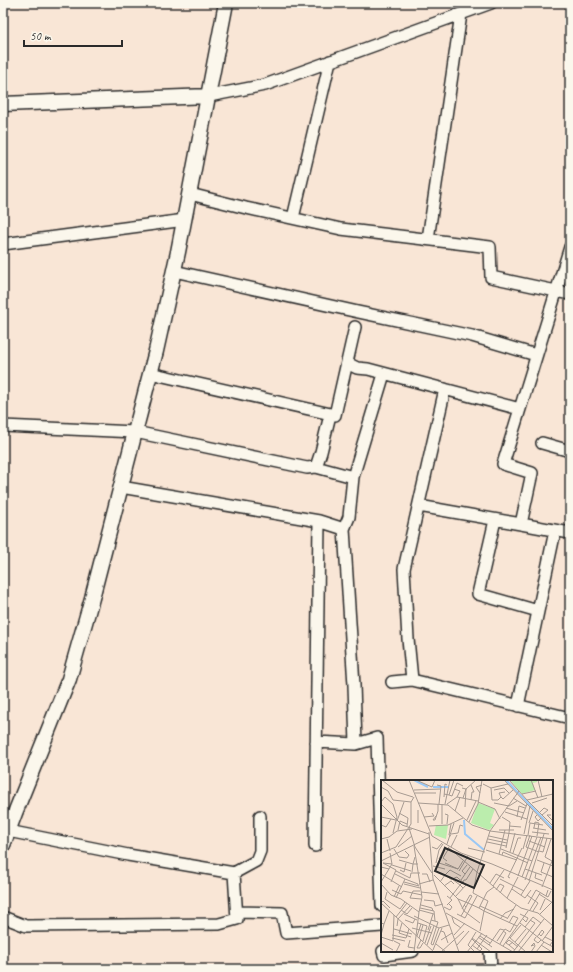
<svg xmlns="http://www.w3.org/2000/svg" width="573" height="972" viewBox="0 0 573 972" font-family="Caveat,sans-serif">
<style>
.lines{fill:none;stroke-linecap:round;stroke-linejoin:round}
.minor-casing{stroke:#2b2b2b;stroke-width:14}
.tertiary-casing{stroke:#2b2b2b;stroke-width:17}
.minor{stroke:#fbf7ec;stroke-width:11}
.tertiary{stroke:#fbf7ec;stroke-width:14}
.inset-river{fill:none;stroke:#9ac8f5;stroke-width:2}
.inset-road{fill:none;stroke:#a79b92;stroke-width:1}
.view{fill:#2b2b2b;fill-opacity:0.15;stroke:#2b2b2b;stroke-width:2}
.inset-edge{fill:none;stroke:#2b2b2b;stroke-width:2}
</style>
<rect width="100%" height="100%" fill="#f9e6d6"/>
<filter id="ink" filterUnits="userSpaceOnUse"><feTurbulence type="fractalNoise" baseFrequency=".025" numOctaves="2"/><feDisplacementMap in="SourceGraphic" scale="8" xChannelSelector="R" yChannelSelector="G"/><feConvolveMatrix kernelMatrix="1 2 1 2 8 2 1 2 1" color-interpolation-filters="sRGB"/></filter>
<g filter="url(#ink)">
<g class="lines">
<defs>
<path id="minor" d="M209,96L265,85L491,3
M190,194L246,208L341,229L490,247L491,277L570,294
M293,218L330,61
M428,239L461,14
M3,244L185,220
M570,247L503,464L532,473L521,524L570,533
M174,271L358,312L472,336L536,355
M347,363L357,368L368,369L520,409
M150,373L335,415L355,327
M445,389L404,569L408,639L412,680L570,718
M3,426L135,432L307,468L316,467L353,477
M542,443L570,451
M316,467L321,452L330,415H335
M121,487L319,521L315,846
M419,506L521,524
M495,520L478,594L538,611
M319,521L344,529L354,685L356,744L377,738L382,906
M344,529L349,517L353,477L384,374
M392,682L412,680
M518,706L555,531
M316,742L356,744
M8,831L128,855L234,873L256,861L260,851V816
M237,912L282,913L286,933L382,926
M3,917L26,926L219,924L237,919L234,873
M383,951L384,955L413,951
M490,951L491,969"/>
<path id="tertiary" d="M3,104L209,96
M3,845L15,813L69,679L92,598L156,351L178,252L226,3"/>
</defs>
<use href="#minor" class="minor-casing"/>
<use href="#tertiary" class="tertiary-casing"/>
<use href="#minor" class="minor"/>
<use href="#tertiary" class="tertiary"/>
</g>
</g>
<g transform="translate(381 780)">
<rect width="172" height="172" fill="#f9e6d6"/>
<path d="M129,0H156V2L152,3L154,10L141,14ZM97,23L114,29L109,43L113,45L108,50L90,43ZM55,45H67L65,59L53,55Z" fill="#bbedad"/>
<path class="inset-river" d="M33,0L47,7M125,0L172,49M52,7H67M83,40L84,54L103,70"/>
<path class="inset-road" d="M1,0L16,12L32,17M28,0L51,56L80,73L111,84L172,110M35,0L51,7L54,0M123,0L172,51M128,0L146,20L172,14M150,0L157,18M157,0L161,17M102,4L110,8L127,4M56,5L60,6L58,24M0,7L7,11L12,20M81,8L85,9L82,18M110,8L111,20H117L120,17L118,13L124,12M73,9L79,11L76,17M33,10L59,9M113,10L123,8L128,13M34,13H55M99,13L95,7L101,5M63,14L68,15L73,0M141,14L155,11M68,15L71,16L76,3L82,6M63,17L64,4L66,5M120,17L122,19L132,10M132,18L145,26M12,20L30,22M90,20L91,12H93L90,5M146,20L172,46M0,22L4,17L12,24L16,37L12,53M97,22L114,29L119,39M37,23L67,25L91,45L109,51L172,59M113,23L128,26L136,21M151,23L166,18M0,24L21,45L48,54M64,24L69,0M66,24L76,17L97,21M84,27L85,9L95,0M125,28L143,33M37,30V43M74,31L79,17M124,32L146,39M159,32L163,28L167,30L161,35M18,33L27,38L26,46M64,34L67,35L66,44M156,35L154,37L157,41L160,38M170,35H166L172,41M55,36L52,40H54L57,31V24M0,37L15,40M43,37L53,36L51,33M121,37L129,42L128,53M136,37L138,26L144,28M86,40L95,21M140,40L146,24M16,41L23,22M88,42L97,24L101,0M148,43L152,31M61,44V24M70,44L68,55L70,56M0,45L5,47L10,39M48,46L67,45L82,38M128,46L140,47M28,48L34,67L51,93M152,48L165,50M153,48L154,42L158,43L156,56M17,50L19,41L26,44M118,50H133M48,52L52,99L78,172M151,52L168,54M70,54L77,53L79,45L82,46M143,54L149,26M147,55L149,43L162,45M149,55L145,67L158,72M108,56L126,60M0,59L8,57L16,51L31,49M6,59L9,71M107,59L126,63M148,61L164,67M106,62L125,66M66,64L73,43M33,66L41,117L38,132M17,67L31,56M51,67L56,69L61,63M67,67L127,119L140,128L157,133L172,146M70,67L76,55M87,68L104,72M125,68L128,53M13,69L18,77L26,78L28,75L24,71M120,69L151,81L160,57M142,69L146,55M105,70L136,80M158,71L162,72L166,58M129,72L134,53M0,73L15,67L30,44V22L33,17M132,73L137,58H140M118,74L124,50M121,75L122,72L147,83M0,78V87L8,89M58,79L64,66M18,80L32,84L34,77M156,80L172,86M0,81L49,57M66,81L62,78L68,68M55,83L58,70L62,64M64,83L77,89L82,81M163,83L160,92L172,97M11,85L30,91M52,86L64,89M57,87L58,83L77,89M144,89L161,95M19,90L23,92L25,83M15,91L29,98L30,93H39M78,91L87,76M31,92L32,84H37M155,93L154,98L162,101M0,94L21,107M14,94L24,99L15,118M41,94H46L49,102M84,94L81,91L86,85M53,95L77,119L87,123L85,127L83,125M64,95L69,90L80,96M137,96L151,56M141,97L156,57M129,98L127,97L141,68M24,99L37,104V106M119,99L143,111M80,100L89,87M144,100L151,81M148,101L163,54M0,102L11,84L9,73M10,102L15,90L2,83L11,84M23,102L38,106M59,102L64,95L71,100M109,103L115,94L123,98M0,104L10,115L20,119L38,132L33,172M23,104L39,108M38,104L52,100M63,106L70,101L73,104M112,106L123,90M161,107L171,81L164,77L170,59M131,109L144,118L150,110M11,110L20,114L22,111L41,115M115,110L119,104L123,106L119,113M167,110L165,116L167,117L170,111M39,111H32L29,118L40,119M6,112L4,119L19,129L24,122M40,112L58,114M158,114L172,123M140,115L149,101M146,115L157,123L152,131M13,117L18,106M74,117L85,105L82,102L78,99L76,97L71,99L79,105L82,102L83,100H85L92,89M69,118L79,105L82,108M126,118L137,97M77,119L83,131L80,136M43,120L53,121L54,126L62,124M0,123L53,172M0,123L2,121L9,128M147,124L155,110L165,116M40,125L51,128L52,131M66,125L71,120L66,116M99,126L126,138M63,127L69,130L71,127L68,124M85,127L83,131L99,143M39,128L53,131L54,141M81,129L89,115L91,116L87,123L98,128M20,130L26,134L31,128M38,130L53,134M149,130L159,113M159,130L164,119M103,131L107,121L92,113L96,92L109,51L138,11M103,131L136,146M65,133L132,172M23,134L36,140M76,134L84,138L96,116M139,134L147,138L145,142L142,139M159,134L172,121M33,136L58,148L68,145M15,137L26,123M71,137L73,143L80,148M119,139L124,133L133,129M126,139L135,125M24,140L32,143L34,139M50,140L57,142L50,164L52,165L58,148M0,143L3,144L0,155M21,143L18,153L30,157M37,143L46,146L42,161M128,143L132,136L137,138L129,152M139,143L163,162M3,144L8,131M16,146L17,139L29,126M144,147L152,137L160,143M31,148L51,153M13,149L31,154M47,150L52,134M60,151L63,152L67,163M99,151L103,131L98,128L106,112L113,107M11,155L25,158L28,149M73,155L84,143M36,156L40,144M99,156L109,163M0,157L12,161L13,135M97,157L111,167M128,157L145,172M155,157L153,160L157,163L160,160M156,157L161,150L163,152L160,156L158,154M164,157L172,161L169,165M11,158L24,161M38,158L42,145M91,158L95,161L101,153M129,158L140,145M91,159L101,169L99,171L91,165M29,160L27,167L33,168M40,160L36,168H39L42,163M60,160L71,153M13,161L19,164L15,172M116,161L124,149L129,152M161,161L172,146M132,162L128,165L134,170M134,162L145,149M0,163L12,170M44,163L50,146M55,164L65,172M119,164L125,153L122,151M46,165L53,146M76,165L88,151M108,165L119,149L123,150M128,165L125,163L128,160L137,167M160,165L171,172M122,166L147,131M96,169L106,155M52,170L61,148M60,172L83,151M86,172L95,161L110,172M94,172L87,165L95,152M132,172L154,143L149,140M137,172L163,139M150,172L154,166L153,163L150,166L153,165M155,172L163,162L172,167"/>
<path class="view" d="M64,68L103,85L93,108L54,91Z"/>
<rect width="172" height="172" class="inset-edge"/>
</g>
<rect width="573" height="972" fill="none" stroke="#fbf7ec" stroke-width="16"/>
<rect x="8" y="8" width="557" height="956" fill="none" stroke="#2b2b2b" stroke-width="1.5" filter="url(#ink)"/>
<path d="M24 40v6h98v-6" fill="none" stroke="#2b2b2b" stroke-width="2"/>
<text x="30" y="40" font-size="12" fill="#2b2b2b" stroke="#fbf7ec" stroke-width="3" paint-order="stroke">50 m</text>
</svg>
